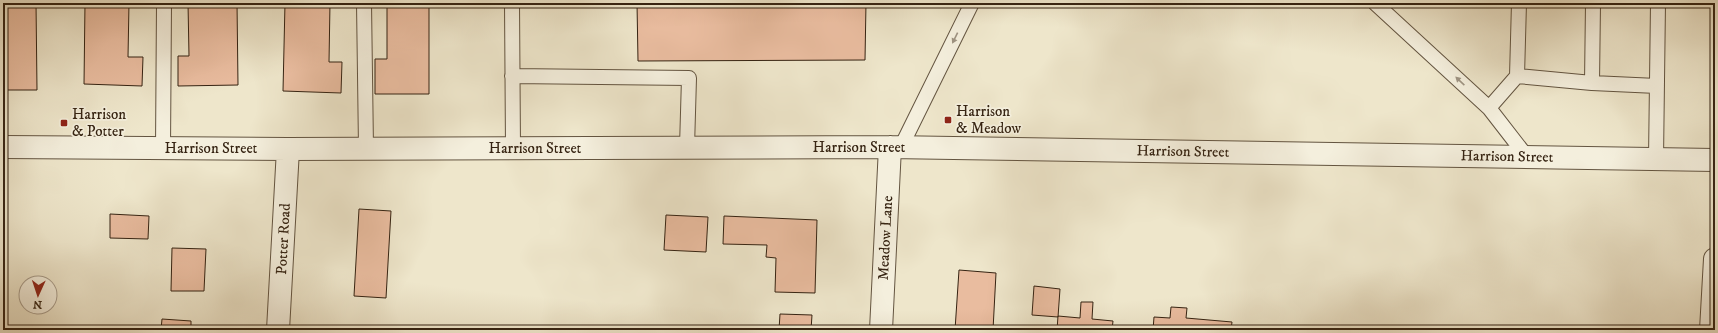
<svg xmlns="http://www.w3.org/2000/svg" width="1718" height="333" viewBox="0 0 1718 333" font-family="'IM FELL DW Pica',serif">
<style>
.building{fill:#e9bc9f;stroke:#352312}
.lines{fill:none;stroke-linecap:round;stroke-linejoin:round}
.service-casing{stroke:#635440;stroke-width:16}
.minor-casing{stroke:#635440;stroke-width:24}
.service{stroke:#f4efdd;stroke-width:14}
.minor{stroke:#f4efdd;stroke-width:22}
.oneway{fill:#9e9382}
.poi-dot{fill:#8f2418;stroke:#f4efdd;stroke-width:1.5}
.labels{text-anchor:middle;stroke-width:3.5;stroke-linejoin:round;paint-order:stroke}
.poi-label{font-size:15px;fill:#352312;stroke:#f4efdd;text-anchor:start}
.street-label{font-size:15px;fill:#352312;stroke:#f4efdd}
</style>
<rect width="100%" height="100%" fill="#eee6cb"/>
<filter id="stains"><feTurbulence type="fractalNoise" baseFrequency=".005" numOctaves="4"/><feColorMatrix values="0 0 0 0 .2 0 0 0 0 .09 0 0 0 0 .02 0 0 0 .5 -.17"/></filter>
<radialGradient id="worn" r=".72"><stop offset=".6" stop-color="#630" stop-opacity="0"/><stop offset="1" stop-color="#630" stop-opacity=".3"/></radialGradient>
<path class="building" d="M3,3H36L37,90H3Z
M85,3H129L128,57H143L142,86L84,84Z
M188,3H237L238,85L178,86V56H189Z
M285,3H330L329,62H342L341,93L283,91Z
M387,3H429V94H375V59H387Z
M637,3H866L865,60L638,61Z
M359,209L391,211L386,298L354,296Z
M110,214L149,216L148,239L110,238Z
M666,215L708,217L706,252L664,250Z
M724,216L817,220L815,293L775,292L776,258L766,257L767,245L723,244Z
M172,248L206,249L204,291H171Z
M959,270L996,273L993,330H955Z
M1034,286L1060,289L1058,317L1032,315Z
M1081,302H1093L1092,319L1113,321L1112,330H1057L1058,316L1080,318Z
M1171,307L1187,308L1186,318L1232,322L1231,330H1153L1154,317L1170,318Z
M780,314L812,315L811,330H779Z
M162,319L191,321V330H161Z"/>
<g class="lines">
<defs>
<path id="service" d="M364,3L366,148
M512,3L513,148
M1375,3L1489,108L1527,157
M1593,3L1592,83L1657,86
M512,76L689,78L687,147
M1517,76L1592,83
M1489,108L1517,76L1519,3
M901,147L972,3
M163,148L164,3
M1656,159L1658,3"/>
<path id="minor" d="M3,147L288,149L890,147L1715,160
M278,330L288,149
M881,330L890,147
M1711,330L1715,259"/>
</defs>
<use href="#service" class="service-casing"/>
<use href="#minor" class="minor-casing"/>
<use href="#service" class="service"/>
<use href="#minor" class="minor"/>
</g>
<defs><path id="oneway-solid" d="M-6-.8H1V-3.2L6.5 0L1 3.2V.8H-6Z"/></defs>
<g class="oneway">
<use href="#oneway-solid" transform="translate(955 38) rotate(116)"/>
<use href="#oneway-solid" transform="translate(1460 81) rotate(-137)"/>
</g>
<g class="poi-dot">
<rect x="944" y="116" width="8" height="8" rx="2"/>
<rect x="60" y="119" width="8" height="8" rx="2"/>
</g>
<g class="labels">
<g class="poi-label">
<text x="956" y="116">Harrison<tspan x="956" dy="17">&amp; Meadow</tspan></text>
<text x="72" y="119">Harrison<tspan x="72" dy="17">&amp; Potter</tspan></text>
</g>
<g class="street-label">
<text x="859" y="152">Harrison Street</text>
<text x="211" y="153">Harrison Street</text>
<text x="535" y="153">Harrison Street</text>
<text transform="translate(1183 151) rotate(1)" y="5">Harrison Street</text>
<text transform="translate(1507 156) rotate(1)" y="5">Harrison Street</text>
<text transform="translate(885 238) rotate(-87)" y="5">Meadow Lane</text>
<text transform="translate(283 239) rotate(-87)" y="5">Potter Road</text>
</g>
</g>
<rect width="1718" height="333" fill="none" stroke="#eee6cb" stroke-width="16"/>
<rect x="4" y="4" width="1710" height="325" fill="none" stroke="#352312" stroke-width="2"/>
<rect x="8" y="8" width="1702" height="317" fill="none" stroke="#352312"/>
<g transform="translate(38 295) rotate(183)"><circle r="19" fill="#f4efdd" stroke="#a89d8c"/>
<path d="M0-3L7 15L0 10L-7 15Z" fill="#8f2418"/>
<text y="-6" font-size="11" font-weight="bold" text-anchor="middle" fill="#352312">N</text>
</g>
<rect width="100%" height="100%" filter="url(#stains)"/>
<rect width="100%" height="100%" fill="url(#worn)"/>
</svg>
